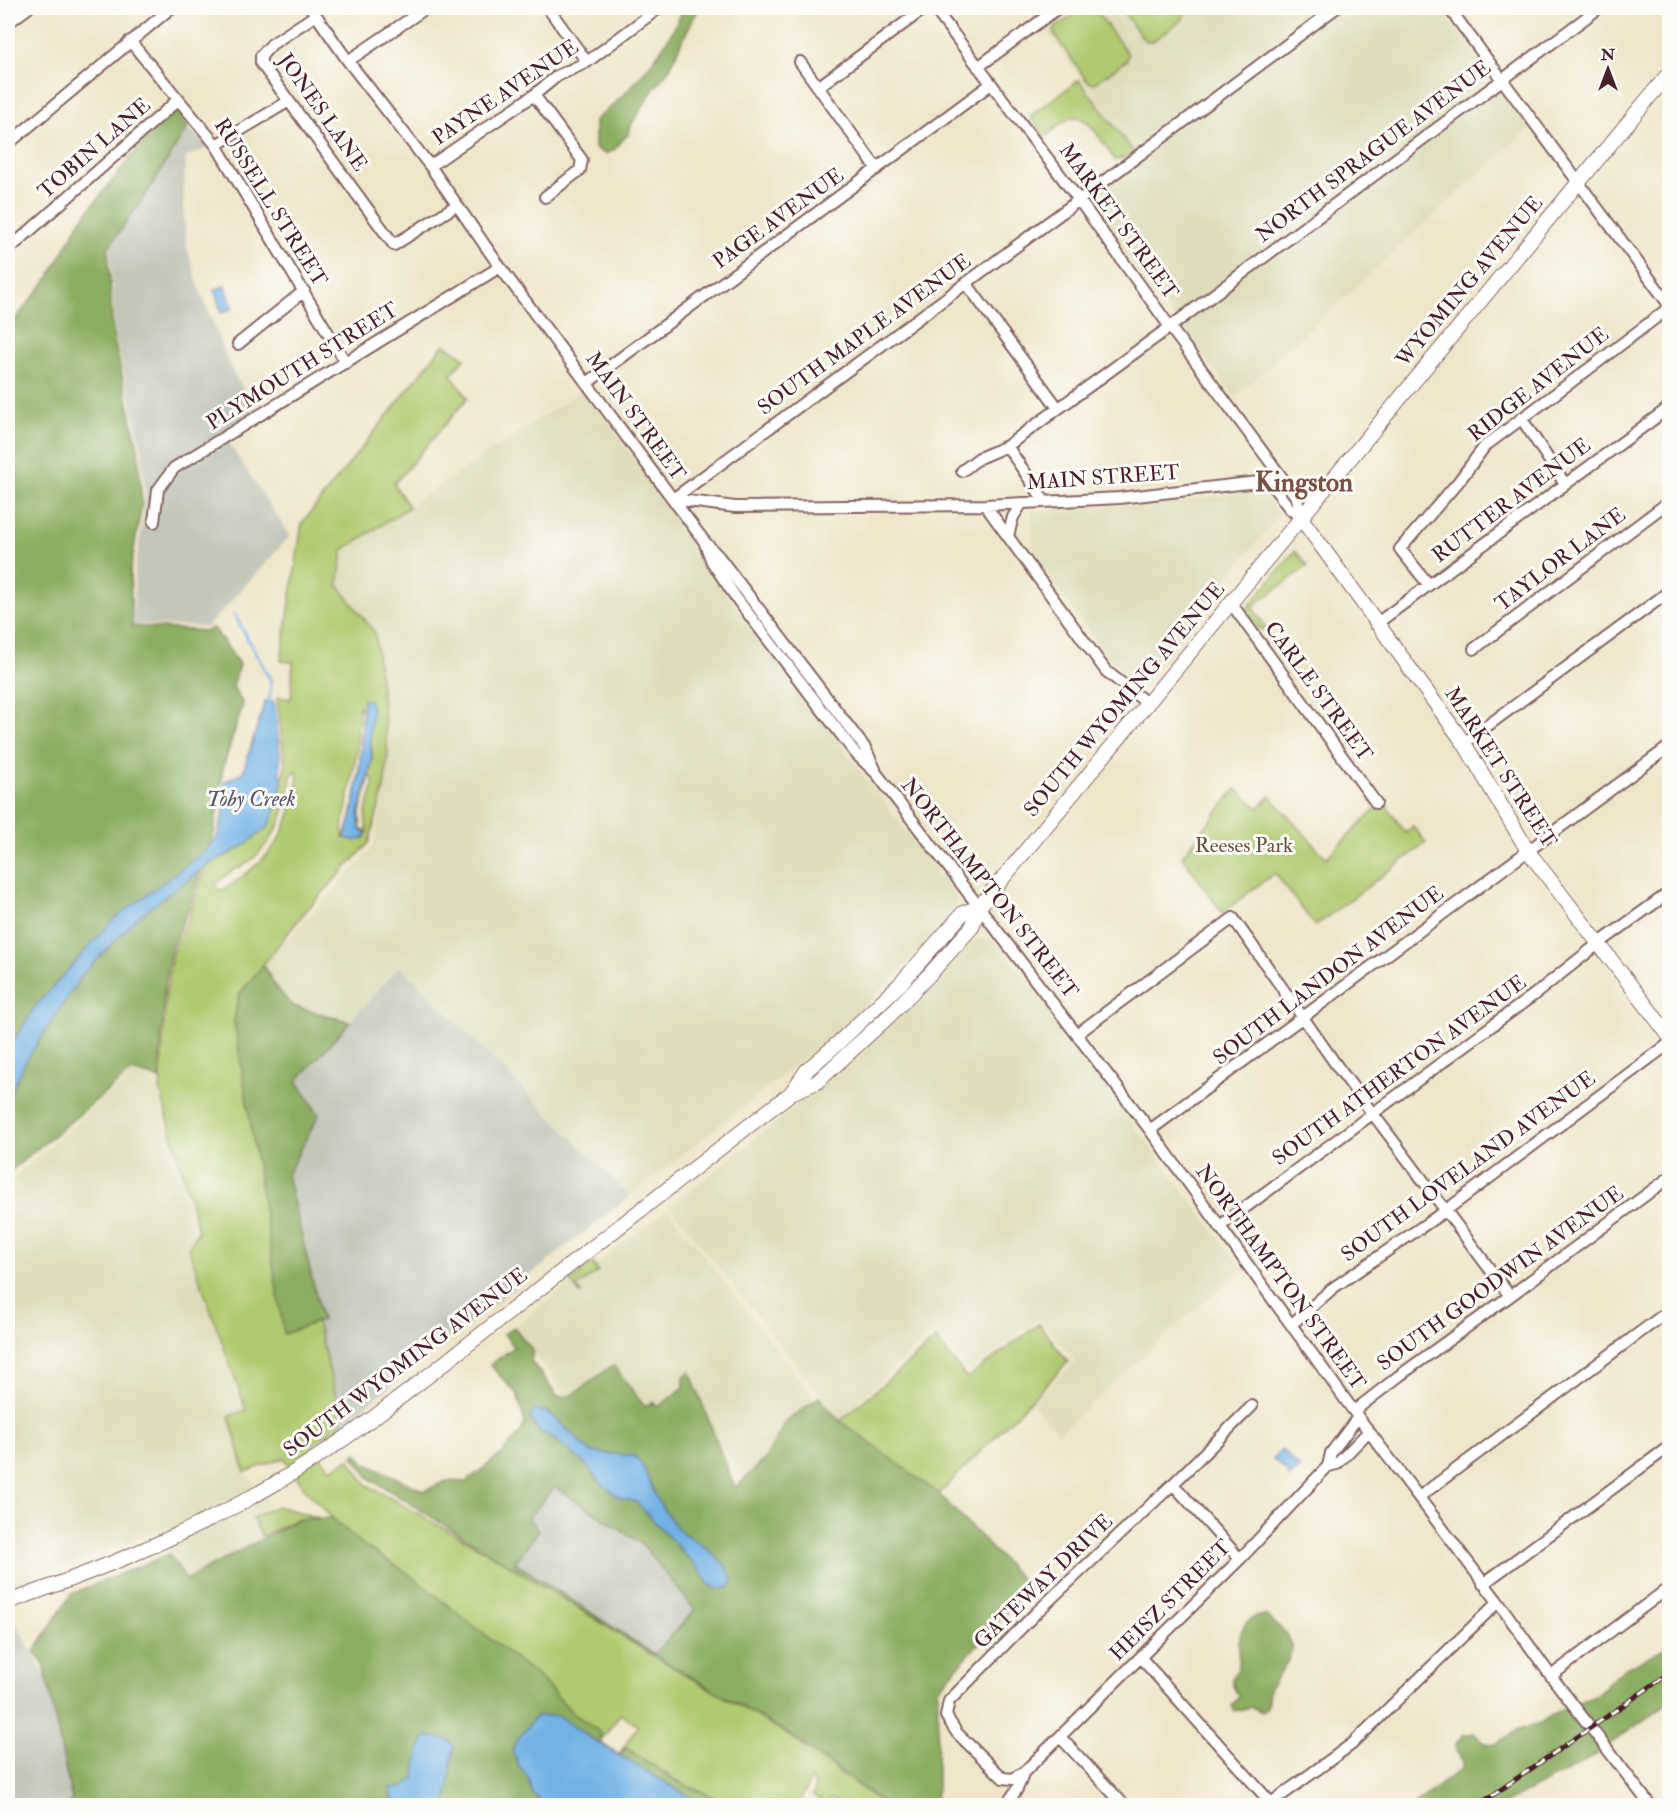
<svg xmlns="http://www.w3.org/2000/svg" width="1677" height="1813" viewBox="0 0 1677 1813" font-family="'IM FELL Double Pica',serif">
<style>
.built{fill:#dfddbb}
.industrial{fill:#c3c6b9}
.green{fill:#b0ca70;stroke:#7d744e;stroke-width:1.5;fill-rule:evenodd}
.forest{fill:#8cae62;stroke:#6b6646;stroke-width:1.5;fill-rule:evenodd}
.water{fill:#72b2e6;stroke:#5e6888;stroke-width:1.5}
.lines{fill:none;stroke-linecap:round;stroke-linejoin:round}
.stream{stroke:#72b2e6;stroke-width:3}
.minor-casing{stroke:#846563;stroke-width:14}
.major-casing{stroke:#846563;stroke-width:16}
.minor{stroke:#fff;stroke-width:10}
.major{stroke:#fff;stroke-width:14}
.rail-casing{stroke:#4a1f2b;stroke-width:5}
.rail{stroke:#fdfcf7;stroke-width:3;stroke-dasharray:9;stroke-linecap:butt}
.labels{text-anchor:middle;stroke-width:6;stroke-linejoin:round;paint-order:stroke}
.street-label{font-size:21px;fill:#4a1f2b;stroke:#fdfcf7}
.park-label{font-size:21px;fill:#695240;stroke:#fdfcf7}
.water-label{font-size:22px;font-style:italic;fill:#58526c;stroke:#fdfcf7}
.district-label{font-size:27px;font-weight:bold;fill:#7a4f44;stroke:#fdfcf7}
</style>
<rect width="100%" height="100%" fill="#fdfcf7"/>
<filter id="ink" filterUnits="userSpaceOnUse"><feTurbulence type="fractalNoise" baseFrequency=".0167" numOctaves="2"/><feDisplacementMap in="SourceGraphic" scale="12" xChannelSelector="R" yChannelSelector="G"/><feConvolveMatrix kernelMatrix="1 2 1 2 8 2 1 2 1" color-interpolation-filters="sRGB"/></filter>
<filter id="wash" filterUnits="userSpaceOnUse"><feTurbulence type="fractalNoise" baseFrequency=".008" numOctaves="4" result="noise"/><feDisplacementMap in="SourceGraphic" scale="24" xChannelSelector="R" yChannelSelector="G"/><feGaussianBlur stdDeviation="1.35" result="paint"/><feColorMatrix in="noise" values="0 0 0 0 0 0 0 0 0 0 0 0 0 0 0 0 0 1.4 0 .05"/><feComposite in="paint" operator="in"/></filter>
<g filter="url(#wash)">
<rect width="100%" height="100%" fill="#efe6ca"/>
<path class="built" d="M1079,8H1440L1531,127L1235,397L1079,195L1136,155L1047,32Z
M584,389L690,534L707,569L954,894L956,902L954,909L933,935L894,977L832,1036L630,1196L400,966L350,1022L293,1006L277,989L263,965L373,848L384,789L388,754L375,633L338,585L343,550Z
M1261,490L1279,515L1140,686L1110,661L1034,556L1031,511L1164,503Z
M982,938L995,942L999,945L1062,1024L1131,1122L1243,1270L1178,1324L1059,1433L1031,1403L1075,1362L1040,1318L969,1372L936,1329L840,1419L670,1207L854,1060L915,1000L968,943Z
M133,1073L155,1081L194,1231L186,1246L243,1410L230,1416L245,1472L286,1525L185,1580L158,1531L8,1586V1182Z
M668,1209L830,1419L743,1478L691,1398L648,1431L574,1405L514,1328Z"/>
<path class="industrial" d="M189,128L208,147L186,158L183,206L187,248L201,294L233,373L256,409L222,433L290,536L207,627L133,624L135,569L146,500L141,445L115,335L110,247Z
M400,966L630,1196L343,1424L317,1322L322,1319L287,1175L319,1115L296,1081Z
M555,1487L642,1544L695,1610L654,1654L514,1562L539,1530L528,1518Z
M16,1623L56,1695L74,1788L69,1805L8,1806V1626Z"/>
<path class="green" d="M1083,8H1094L1128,54L1127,60L1095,83L1088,82L1054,34V29Z
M1120,8H1181L1184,12L1183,19L1153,41H1145Z
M1079,80L1136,155L1115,160C1107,149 1088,114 1073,117C1064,119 1053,131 1045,137L1030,116Z
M444,344L465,358L451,375L468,398L394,484L409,507L343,550L338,585L375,633L388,754L384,789L369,843L304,913L239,995L234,1020L285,1334L317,1322L343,1424L311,1446L331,1469L349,1459L367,1485L517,1569L650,1654L782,1731L884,1805H838L839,1802L831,1799L826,1804L812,1796L816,1788L811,1779L801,1799L809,1805H734L682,1784L626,1748L621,1755L619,1754L638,1726L620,1714L600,1742L597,1741L602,1734L573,1713L542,1680L406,1572L364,1546L332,1518L304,1488L284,1458L245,1472L229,1416L246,1410L188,1247L198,1231L160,1090L166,993L173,950L189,917L206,866L242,847L278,804L285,765L277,697L291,699L293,662L281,661L302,523ZM363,700C367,720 373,741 372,761C370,784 355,806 360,829L365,833L345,838C360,793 362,748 363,700ZM359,706L362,710C362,744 361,811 343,838V827L357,751ZM297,771C299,780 296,790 294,798C286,838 269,857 238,880C231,885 227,889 218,890L215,885C220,881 224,876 229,873C236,868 244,866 250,861C276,839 289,809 291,775L294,772ZM370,776L373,779C374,803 360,805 368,833L361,829L360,813Z
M1295,551L1308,566L1252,607L1266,627L1265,629H1259L1248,614V607Z
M1236,789L1259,808L1270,796L1326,858L1383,802L1406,833L1413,826L1426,843L1315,926L1275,873L1222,913L1182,856Z
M593,1263L598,1271L577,1287L582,1293L580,1294L570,1281Z
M1039,1324L1068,1362L939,1494L840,1421L936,1339L967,1378Z
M277,1506L320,1518L297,1519L262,1536L252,1518Z"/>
<path class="forest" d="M683,8H699L682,41L670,68L653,90L631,125L629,133L614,150L605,154L595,148V120C628,95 670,46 683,8Z
M173,104L188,127L147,193L108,248L113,335L138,448L142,503L130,572L132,626L206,631L214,628L239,664L233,687L243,704L223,768L214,833L189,908L171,948L164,990L159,1079L132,1071L8,1173V328L49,277L81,220Z
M263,965L277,989L293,1006L350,1022L297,1081L319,1115L287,1175L322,1320L284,1334L234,1020L239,995Z
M514,1327L533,1351L531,1361L558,1397L571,1396L613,1365L645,1407L653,1402L658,1407L684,1387V1376L690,1372L735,1488L765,1459L786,1422L819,1397L840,1421L939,1494L1029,1587L938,1689L937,1788L934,1805H887L792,1736L652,1654L369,1478L353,1456L357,1453L365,1463L424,1491L446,1481L466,1482L501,1454L521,1432L525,1422L517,1394L490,1365L514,1347L504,1334ZM543,1411L552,1415L591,1453L634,1456L641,1462L658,1501L678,1530L705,1547L709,1584L698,1568L636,1502L620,1498L603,1485L581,1460L554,1439L538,1431ZM555,1487L642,1544L695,1610L654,1654L515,1563L539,1530L528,1518Z
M332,1518L364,1546L406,1572L542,1680L573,1713L602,1734L597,1741L620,1755L626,1748L682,1784L734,1805H67L72,1800L44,1665L34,1652L71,1594L169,1554L186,1580L297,1520Z
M1265,1615L1287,1634L1292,1647L1289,1659L1269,1689L1267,1708L1262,1712L1251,1707L1235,1711L1232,1706L1239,1696C1232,1686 1228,1679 1238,1670C1239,1647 1234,1618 1265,1615Z
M1669,1646V1702L1589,1759L1502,1805L1412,1806L1463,1767V1761L1456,1751L1455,1745L1463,1735L1474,1733L1482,1742L1493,1745L1521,1729L1540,1723L1561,1709L1593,1697L1624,1669Z"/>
<path class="water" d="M225,286L233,308L222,313L214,290Z
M363,700H369L372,709L370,737L372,761L359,814L360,829L366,834L365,838L355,841L345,838C360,793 362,748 363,700Z
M265,701L274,702L275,706L280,754V775L283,776L278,804L268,827L242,847L206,866L139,916L82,975L25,1062L8,1098V1050L35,1007L113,920L204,852L217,838L225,806L224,782L243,772Z
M535,1411H543L552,1415L591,1452L634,1456L641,1462L658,1501L678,1530L705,1547L725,1565L733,1580L730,1587L717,1589L709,1584L698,1568L636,1502L620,1498L603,1485L581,1460L554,1439L538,1431L531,1419V1414Z
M1282,1450L1300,1468L1289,1478V1474L1273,1459Z
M536,1716H558L592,1739L703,1805H544L532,1793L528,1777L520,1767L512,1751L517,1740Z
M426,1736L447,1739L454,1746L446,1805H394L390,1788H403L414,1779L419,1751Z"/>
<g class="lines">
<path class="stream" d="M234,614L271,681L269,705"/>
</g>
</g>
<g filter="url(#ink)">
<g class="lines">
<defs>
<path id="minor" d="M311,8L348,61L430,166L500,267L704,541L719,557L865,748L875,769
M548,8L587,62
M934,8L1079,200L1170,327L1297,498L1301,518
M1449,8L1670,306
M316,15L272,44L261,56V63L394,245L457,205
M8,23L28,8
M130,41L216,145L346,363
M348,61L426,8
M800,62L877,169
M978,67L1058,8
M818,87L925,8
M534,95L582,160L580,170L545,197
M8,144L171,8
M216,145L289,101
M430,166L534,95L557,76L587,62L659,8
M8,250L179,99
M966,283L1058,408
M238,344L304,291
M587,383L991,84
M1521,418L1565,484
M1007,446L1045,502
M962,471L979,458L1007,446L1170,327L1599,8
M1269,476V481L1290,509L1301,518
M673,499L1079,200L1336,8
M673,499L735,507L985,505L1119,498L1283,479
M985,505L1106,671L1148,704
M154,522L158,490L174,468L500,267
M1008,536L1013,517L1022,503
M704,541L712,562L737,599L856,754L877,774L1150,1130L1358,1417L1498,1602L1551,1676L1651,1806
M1429,585L1400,549L1459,481L1485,446L1598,362L1670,307
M1231,603L1376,803
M1376,624L1670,407
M1474,649L1670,501
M1464,743L1670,591
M1077,1034L1233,918L1337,1066L1510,1296
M1150,1130L1670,746
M1220,1226L1535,994L1598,944L1670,892
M1292,1324L1333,1288L1445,1211L1670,1043
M1354,1411L1399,1376L1510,1296L1670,1177
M1328,1466L1337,1464L1369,1431
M1173,1484L1240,1559
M1419,1497L1670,1310
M1483,1584L1670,1446
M1141,1658L1271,1803L1352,1744L1498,1602
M1551,1676L1670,1587
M1060,1737L1125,1806
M1023,1773L1012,1779L1003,1778L957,1733L946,1716L949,1701L1038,1611L1173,1484L1252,1406
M1004,1806C1014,1796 1020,1787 1023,1773L1240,1559L1328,1466L1331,1453L1358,1417"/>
<path id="major" d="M1301,518L1464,743L1528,851L1670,1037
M791,1093L807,1070L838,1043L900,984L963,913L979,907
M8,1602C99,1570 187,1535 271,1486C355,1437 431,1373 507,1314C602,1240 697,1167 791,1093L817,1082L890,1015L929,975L972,927L979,907L1670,72"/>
</defs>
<use href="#minor" class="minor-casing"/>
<use href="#major" class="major-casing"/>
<use href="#minor" class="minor"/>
<use href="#major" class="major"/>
<defs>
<path id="rail" d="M1477,1806L1670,1673"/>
</defs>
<use href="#rail" class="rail-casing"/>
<use href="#rail" class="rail"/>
</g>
</g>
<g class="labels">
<g class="street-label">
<text transform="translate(505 92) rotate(-34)" y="7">PAYNE AVENUE</text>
<text transform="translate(323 112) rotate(55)" y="7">JONES LANE</text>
<text transform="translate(94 148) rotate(-41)" y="7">TOBIN LANE</text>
<text transform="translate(1373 151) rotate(-37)" y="7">NORTH SPRAGUE AVENUE</text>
<text transform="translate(271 202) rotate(58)" y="7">RUSSELL STREET</text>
<text transform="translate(778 218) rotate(-36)" y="7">PAGE AVENUE</text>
<text transform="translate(1119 221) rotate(54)" y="7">MARKET STREET</text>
<text transform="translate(1469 281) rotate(-50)" y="7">WYOMING AVENUE</text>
<text transform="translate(864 334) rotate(-36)" y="7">SOUTH MAPLE AVENUE</text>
<text transform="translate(302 366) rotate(-32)" y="7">PLYMOUTH STREET</text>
<text transform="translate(1538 384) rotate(-38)" y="7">RIDGE AVENUE</text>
<text transform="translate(636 416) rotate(54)" y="7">MAIN STREET</text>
<text transform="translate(1103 477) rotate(-4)" y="7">MAIN STREET</text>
<text transform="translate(1511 500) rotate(-37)" y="7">RUTTER AVENUE</text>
<text transform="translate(1560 559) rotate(-37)" y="7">TAYLOR LANE</text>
<text transform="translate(1319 691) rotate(54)" y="7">CARLE STREET</text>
<text transform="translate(1124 699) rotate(-50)" y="7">SOUTH WYOMING AVENUE</text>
<text transform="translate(1501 767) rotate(57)" y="7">MARKET STREET</text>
<text transform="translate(990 888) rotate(52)" y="7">NORTHAMPTON STREET</text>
<text transform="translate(1328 975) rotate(-37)" y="7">SOUTH LANDON AVENUE</text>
<text transform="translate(1399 1070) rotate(-36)" y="7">SOUTH ATHERTON AVENUE</text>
<text transform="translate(1468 1166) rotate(-36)" y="7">SOUTH LOVELAND AVENUE</text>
<text transform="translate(1281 1277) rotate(54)" y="7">NORTHAMPTON STREET</text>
<text transform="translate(1500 1278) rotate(-36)" y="7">SOUTH GOODWIN AVENUE</text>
<text transform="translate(405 1362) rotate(-37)" y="7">SOUTH WYOMING AVENUE</text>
<text transform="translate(1043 1581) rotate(-44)" y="7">GATEWAY DRIVE</text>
<text transform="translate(1170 1600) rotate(-45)" y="7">HEISZ STREET</text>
</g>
<g class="park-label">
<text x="1244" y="852">Reeses Park</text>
</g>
<g class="water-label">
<text x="251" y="806">Toby Creek</text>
</g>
<g class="district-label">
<text x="1304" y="491">Kingston</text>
</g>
</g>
<rect width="1677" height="1813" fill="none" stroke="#fdfcf7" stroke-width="30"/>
<g transform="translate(1608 69)" stroke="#fdfcf7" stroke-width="4.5" paint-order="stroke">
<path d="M0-4.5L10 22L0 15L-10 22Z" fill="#4a1f2b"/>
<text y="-9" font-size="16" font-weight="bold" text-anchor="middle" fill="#4a1f2b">N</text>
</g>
</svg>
